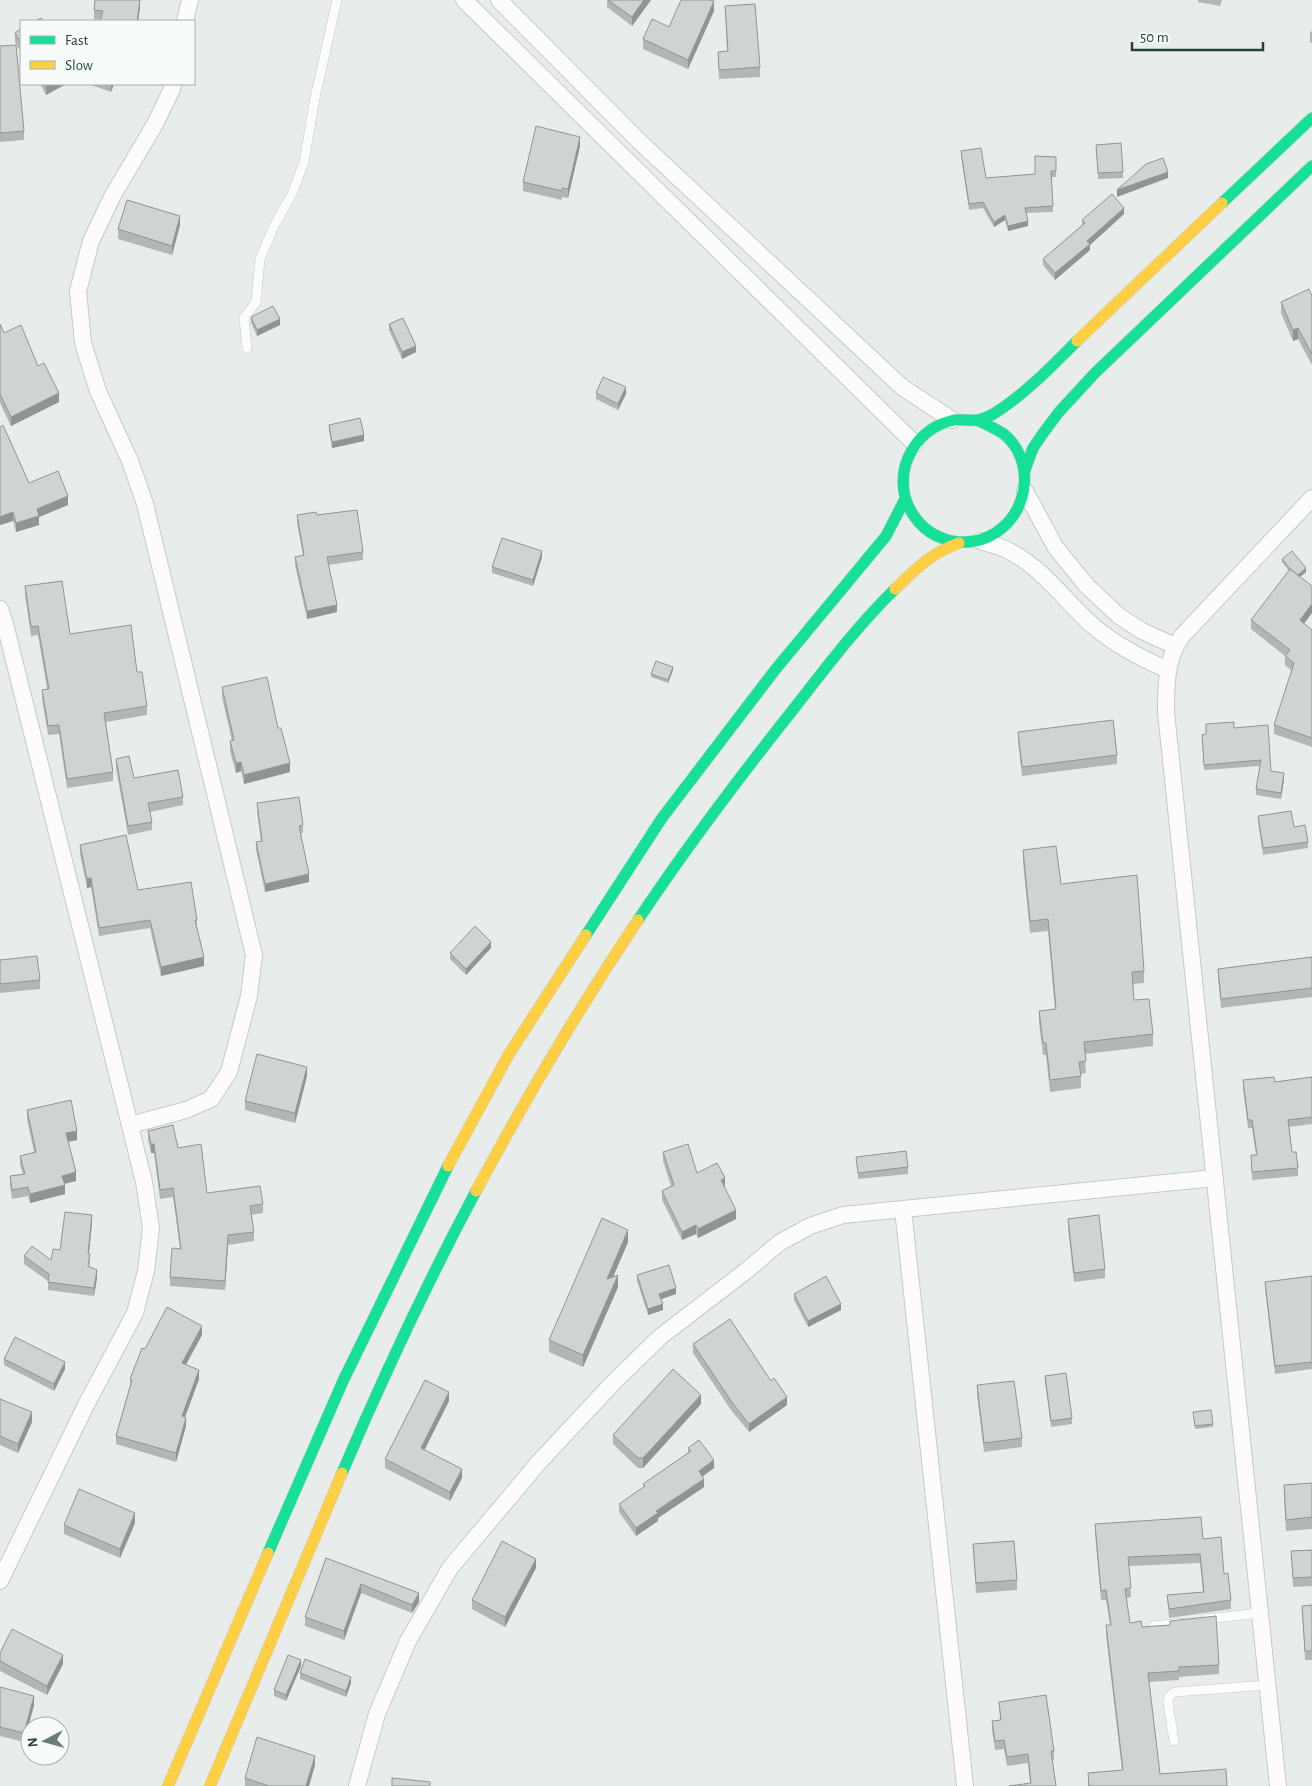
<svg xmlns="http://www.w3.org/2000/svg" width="1312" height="1786" viewBox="0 0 1312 1786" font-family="'Alegreya Sans',sans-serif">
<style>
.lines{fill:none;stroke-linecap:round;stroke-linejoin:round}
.lane-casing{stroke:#c5cac8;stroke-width:10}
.street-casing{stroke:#c5cac8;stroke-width:18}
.fast-casing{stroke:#c3cbc8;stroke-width:12}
.slow-casing{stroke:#c3cbc8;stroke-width:12}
.lane{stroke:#fcfcfc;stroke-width:9}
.street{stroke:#fcfcfc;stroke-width:16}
.fast{stroke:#16e098;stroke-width:11}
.slow{stroke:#ffcf43;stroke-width:11}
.wall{fill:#b2b6b5}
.shaded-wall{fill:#919493}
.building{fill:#cfd4d2;stroke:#919493}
</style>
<rect width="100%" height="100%" fill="#e8edeb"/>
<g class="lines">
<defs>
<path id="lane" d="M247,348L244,318L256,302L260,259L274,226L292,194L304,162L315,98L337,0
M1206,1619L1260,1613
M1153,1626L1181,1623
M1174,1741L1168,1703L1169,1696L1175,1692L1268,1685"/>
<path id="street" d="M464,0L915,444
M499,0L640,142L902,387L952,420
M185,21L190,0
M1025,491L1056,548L1087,586L1119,616L1142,631L1175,646
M980,541C989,544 1000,546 1009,551C1043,568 1064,600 1092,625C1115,645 1140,658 1168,670
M0,609L5,624L144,1182L151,1228L146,1271L135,1313L87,1403L0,1581
M130,1125L186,1110L211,1099L229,1072L249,996L254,955L145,504L130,461L98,391L83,343L78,291L91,241L113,195L155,124L172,89L173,84
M903,1209L965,1786
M357,1786L377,1714L408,1641L450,1568L540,1461L612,1384L660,1337L746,1271L779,1243L810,1226L843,1215L1215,1178
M1278,1786L1166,712C1166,685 1166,658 1182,636L1312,498"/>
<path id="fast" d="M1222,203L1312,118
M978,420C986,425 997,429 1005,435C1033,459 1030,505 1002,528C986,542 962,546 942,538C924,532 910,515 905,497C897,462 918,428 954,420C962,419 969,421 977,420C985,419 994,414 1001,409C1029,390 1053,365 1077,341
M1025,470L1033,448L1044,432L1059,412L1095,373L1312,166
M638,920C686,848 738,779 792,711C825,669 857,626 895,589
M586,935L662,818L775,670L886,536L905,499
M342,1473C383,1377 427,1283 476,1191
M268,1553L343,1381L448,1166"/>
<path id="slow" d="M1077,341L1222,203
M895,589C917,568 930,554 959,543
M448,1166L509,1054L586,935
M476,1191C526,1098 579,1008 638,920
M168,1786L268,1553
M210,1786L342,1473"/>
</defs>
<use href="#lane" class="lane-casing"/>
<use href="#street" class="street-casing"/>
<use href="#fast" class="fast-casing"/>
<use href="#slow" class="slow-casing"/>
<use href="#lane" class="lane"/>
<use href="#street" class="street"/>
<use href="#fast" class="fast"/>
<use href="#slow" class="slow"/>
</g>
<path class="wall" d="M607,0H651L632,26L607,7Z
M1198,0H1222L1220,6L1198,2Z
M725,6L760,67V77L719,79L718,52L727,51Z
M140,8L138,21H100V20L94,19V10Z
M714,11L688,69L643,49V39L669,27Z
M21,29V52L15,42V33Z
M1312,31V43L1310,42V32Z
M0,46L24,131V140L0,142Z
M40,84H66L46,95Z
M88,84H114L111,92Z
M1096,145L1123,172V178L1098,179Z
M580,146L568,198L562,197V200L523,191V182Z
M961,151L986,178L1035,174L1056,157V177H1051L1053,212L1026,213L1028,226L1008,231L1005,220L994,227L983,208L969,210L961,156Z
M1124,214L1090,245V250L1055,280L1043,265V259L1082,225V220Z
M180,225L172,255L118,239V229Z
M1312,296V365L1298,339L1293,341L1281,313V302Z
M251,317L280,325L257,336L251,323Z
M0,324L4,333L38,366L59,402L11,426L0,403Z
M389,324L416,352L402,359L389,330Z
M596,393L626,394L618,410L596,399Z
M329,425L364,441L332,448L329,431Z
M0,427L29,483L68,505L39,517V525L16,532L13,521L0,525Z
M297,515H317L363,552V560L328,565L337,612L307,619L295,565V557L303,556L297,523Z
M542,557L533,586L492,573V567Z
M1282,559L1306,572L1300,577L1304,623L1312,630V747L1274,734V725L1292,671L1285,665V656L1251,629V620L1289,571L1282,562Z
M25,586L70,634L137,672L147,706V715L106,722L113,772V781L67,788L59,734L48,735L42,699V690L47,689L38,635L31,636L25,595Z
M673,670L668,683L651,677V674Z
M222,687L278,728L290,772L244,784L241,771L236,773L230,751V741H232L222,697Z
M1234,728L1271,771L1284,779L1281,799L1256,795V789L1260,766L1204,770L1202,735Z
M1018,732L1117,755V764L1022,776L1018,741Z
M116,759L134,778L183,797V805L150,812L152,822V830L128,835L116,768Z
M257,803L303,825V833H301L309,882L265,892L256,850V842L261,841L257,812Z
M1258,816L1294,827L1308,842V848L1263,855L1258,822Z
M80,845L138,890L197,920V927L204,966L161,976L150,928L99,936L91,887L87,888L80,854Z
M1023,850L1061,884L1144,971V983L1133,984L1134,1000L1153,1034V1046L1085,1054L1086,1073L1081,1074V1088L1050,1092L1046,1055H1043L1039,1023V1011L1055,1010L1048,931L1030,933L1023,862Z
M491,948L466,975L450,959V953Z
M1312,957V997L1221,1008L1218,978V969Z
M0,960L40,980V989L0,993Z
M307,1076L295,1123L245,1110V1101Z
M1312,1077V1124L1289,1127L1292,1152L1298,1168V1176L1252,1180L1251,1155H1256L1252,1128H1248L1243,1088V1080L1275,1082Z
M27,1110L77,1140L68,1142L76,1181L65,1184V1194L30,1203L28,1196L12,1199L10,1185V1176L23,1174L20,1165V1156L34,1152L27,1119Z
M148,1131L178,1148L207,1193L263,1204V1213L251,1215L254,1232V1241L228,1245L225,1290L170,1286V1277L180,1249L173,1197L160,1199L154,1153H151L148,1140Z
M663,1152L697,1173L724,1187L736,1219L698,1238L696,1234L682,1240L662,1200V1191L671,1186L663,1161Z
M856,1157L908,1167V1174L858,1179Z
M1068,1219L1105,1269V1278L1074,1282L1068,1228Z
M92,1223L89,1254L90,1262L89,1267L97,1278L94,1296L48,1290V1281L24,1264V1256L51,1260L60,1250Z
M628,1242L613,1277L618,1287L583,1367L549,1352V1340Z
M637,1275L676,1294L661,1299L663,1310L648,1315L637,1281Z
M1312,1276V1369L1275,1374L1265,1289V1282Z
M794,1294L841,1310L808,1327L794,1300Z
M202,1335L185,1365L199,1379L185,1417L186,1426L176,1462L116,1444V1436L130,1385V1379L145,1349Z
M693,1344L787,1405L749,1432L731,1410L693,1353Z
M4,1359L65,1369L54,1391L4,1365Z
M1045,1376L1072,1418V1424L1051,1427L1045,1382Z
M977,1385L1022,1438V1447L984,1452L977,1395Z
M0,1399L32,1422L18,1453L0,1445Z
M449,1401L424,1450L462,1478L450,1501L385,1468V1459Z
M701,1404L643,1468H638L613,1444V1435Z
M1193,1415L1213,1424V1427L1195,1429Z
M688,1448L714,1468L702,1477L704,1487L658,1518V1521L636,1536L619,1512V1504L643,1488V1484L688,1453Z
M1312,1483V1529L1286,1531L1284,1496V1485Z
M135,1523L120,1558L64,1534V1525Z
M1095,1524L1203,1539L1224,1574L1231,1600V1609L1169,1618L1167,1595L1203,1592L1200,1563L1129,1566L1131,1597L1126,1598L1130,1623L1142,1627L1170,1625V1621L1219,1665V1674L1179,1677V1680L1149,1682L1160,1774L1227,1786H1088V1773L1122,1770L1106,1635V1625H1110L1106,1600H1101L1095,1533Z
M973,1544L1017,1580V1590L976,1593Z
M1312,1550V1586L1293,1587L1291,1551Z
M326,1558L419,1602L412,1613L361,1593L344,1640L305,1626V1617Z
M536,1568L505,1627L472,1609V1600Z
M1312,1605V1660H1305L1302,1606Z
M0,1653L63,1664L47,1695L0,1671Z
M301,1666L286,1701L274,1696V1690Z
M300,1673L351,1683L346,1697L300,1679Z
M0,1687L34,1705L24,1742L0,1736Z
M999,1702L1054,1751V1760H1052L1056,1786L1030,1783L1028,1763L1007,1766L1004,1749L995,1750L992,1730V1721L1000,1720Z
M315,1765L309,1786H245V1778Z"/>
<path class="shaded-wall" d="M140,0V8L138,21H137Z
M644,0H651L632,26V17Z
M714,1V11L688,69V60Z
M50,84H66L46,95V86Z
M111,84H114L111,92Z
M580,137V146L568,198V189Z
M1168,172V178L1117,197V190Z
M1124,208V214L1090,245V250L1055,280V273L1087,241Z
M1005,215V220L994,227V222Z
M180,216V225L172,255V246Z
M1028,221V226L1008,231V226Z
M280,319V325L257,336V330Z
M1298,328V339L1293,341V330Z
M416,346V352L402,359V352Z
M626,387V394L618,410V404Z
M59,393V402L11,426V417Z
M364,435V441L332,448V442Z
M68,496V505L39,517V525L16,532V523L37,509Z
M13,512V521L0,525V517Z
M542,551V557L533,586V580Z
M1306,568V572L1296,580V577Z
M1312,604V613L1300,629V620Z
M337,605V612L307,619V611Z
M673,667V670L668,683V680Z
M241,762V771L236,773V763Z
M290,763V772L244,784V775Z
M1284,773V779L1281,799V793Z
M309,874V882L265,892V884Z
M91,878V887L87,888V879Z
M491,942V948L466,975V969Z
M204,957V966L161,976V967Z
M307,1067V1076L295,1123V1113Z
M77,1131V1140L66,1142V1133Z
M151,1144H154V1153H151Z
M76,1172V1181L62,1184V1176Z
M725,1178V1187L721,1180Z
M65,1185V1194L30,1203V1194Z
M736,1210V1219L698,1238V1229Z
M92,1215V1223L88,1262V1254Z
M696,1225V1234L682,1240V1232Z
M628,1230V1242L607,1291V1279Z
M228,1235V1245L225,1290V1281Z
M97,1270V1278L94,1296V1288Z
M618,1275V1287L583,1367V1355Z
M676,1288V1294L659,1300V1294Z
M663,1304V1310L648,1315V1309Z
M841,1304V1310L808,1327V1321Z
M202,1326V1335L182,1372V1363Z
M65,1362V1369L54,1391V1384Z
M199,1370V1379L182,1425V1416Z
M449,1392V1401L421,1457V1448Z
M701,1395V1404L643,1468V1458Z
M787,1397V1405L749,1432V1424Z
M32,1412V1422L18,1453V1444Z
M186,1418V1426L176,1462V1453Z
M714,1460V1468L699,1479V1471Z
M462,1469V1478L450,1501V1492Z
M704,1479V1487L658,1518V1521L636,1536V1528L656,1511Z
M135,1513V1523L120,1558V1549Z
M536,1559V1568L505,1627V1617Z
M361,1584V1593L344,1640V1631Z
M419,1593V1602L412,1613V1605Z
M63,1655V1664L47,1695V1686Z
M301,1660V1666L286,1701V1695Z
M351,1677V1683L346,1697V1691Z
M34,1696V1705L24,1742V1733Z
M315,1756V1765L309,1786H306Z"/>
<path class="building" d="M95,0H140L137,21H100L103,11L94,10Z
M608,0H644L632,17Z
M681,0H711L714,1L688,60L643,39L652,19L669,27Z
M755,4L760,67L719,70L718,52L728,51L725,6Z
M41,18L43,21H35Z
M21,29V43L15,33Z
M16,45L24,131L0,133V46Z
M536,126L580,137L568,189L562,188V191L523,182Z
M1121,143L1123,172L1098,173L1096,145Z
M981,148L986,178L1035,174V156L1056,157V171H1051L1053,206L1025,208L1028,221L1008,226L1005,215L994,222L983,202L969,204L961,151Z
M1163,158L1168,172L1117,190L1146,164Z
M1112,194L1124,208L1087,241L1090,244L1055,273L1043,259L1085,223L1082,220Z
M127,200L180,216L172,246L118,229Z
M1309,289L1312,296V354L1298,328L1293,330L1281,302Z
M273,306L280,319L257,330L251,317Z
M403,318L416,346L402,352L389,324Z
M0,324L4,333L21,325L38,366L44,363L59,393L11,417L0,394Z
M603,377L626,387L618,404L596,393Z
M360,418L364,435L332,442L329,425Z
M3,425L29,483L58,471L68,496L37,509L39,516L16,523L13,512L0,517V427Z
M357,510L363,552L327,557L337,605L307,611L295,557L304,555L297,515L316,512L317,515Z
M502,538L542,551L533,580L492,567Z
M1292,551L1306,568L1298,575L1290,569L1282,559Z
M1290,569L1312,586V604L1300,620L1312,630V738L1274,725L1294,663L1285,656L1290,650L1251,620Z
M62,581L70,634L131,625L137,672H142L147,706L104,713L113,772L67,779L59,725L48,726L42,690L49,689L38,626L31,627L25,586Z
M656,661L673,667L668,680L651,674Z
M267,677L278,728H281L290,763L244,775L241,762L236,763L230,741L234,740L222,687Z
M1113,720L1117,755L1022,767L1018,732Z
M1234,722V728L1268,725L1271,771L1284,773L1281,793L1256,789L1261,760L1204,765L1202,735L1206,734V724Z
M129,756L134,778L178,770L183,797L148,803L152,822L128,826L116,759Z
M299,797L303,825L299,826L309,874L265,884L256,842L262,841L257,803Z
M1291,811L1294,827L1305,825L1308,842L1263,848L1258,816Z
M126,835L138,890L191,882L197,920H195L204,957L161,967L150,920L99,928L91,878L87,879L80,845Z
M1056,846L1061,884L1137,875L1144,971L1132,972L1134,1000L1149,999L1153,1034L1084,1042L1086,1061L1079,1062L1081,1076L1050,1080L1046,1043H1043L1039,1011L1056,1009L1048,919L1030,921L1023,850Z
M475,926L491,942L466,969L450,953Z
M37,956L40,980L0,984V960Z
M1312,957V988L1221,999L1218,969Z
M257,1054L307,1067L295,1113L245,1101Z
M1274,1077L1275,1082L1312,1077V1117L1288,1120L1292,1152H1296L1298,1168L1252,1172L1251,1155H1257L1252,1120H1248L1243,1080Z
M71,1100L77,1131L66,1133L76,1172L62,1176L65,1185L30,1194L28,1187L12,1190L10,1176L25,1174L20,1156L36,1152L27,1110Z
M173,1125L178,1148L201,1144L207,1193L260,1186L263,1204L250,1206L254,1232L228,1235L225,1281L170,1277L172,1248L181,1249L173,1188L160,1190L154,1144H151L148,1131Z
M688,1144L697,1173L717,1163L725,1178L721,1180L736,1210L698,1229L696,1225L682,1232L662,1191L674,1185L663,1152Z
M906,1151L908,1167L858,1173L856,1157Z
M65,1212L92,1215L88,1254H90L88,1266L97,1270L94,1288L48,1282L49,1274L24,1256L32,1246L51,1260L53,1249L60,1250Z
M1099,1215L1105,1269L1074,1273L1068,1219Z
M602,1218L628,1230L607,1279L618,1275L583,1355L549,1340Z
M669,1265L676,1288L659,1294L663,1304L648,1309L637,1275Z
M826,1276L841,1304L808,1321L794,1294Z
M1312,1276V1362L1275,1366L1265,1282Z
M167,1307L202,1326L182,1363L199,1370L182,1416L186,1418L176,1453L116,1436L132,1380L130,1379L142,1348L145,1349Z
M730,1319L771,1381L774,1378L787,1397L749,1424L731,1401L693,1344Z
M15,1337L65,1362L54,1384L4,1359Z
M673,1369L701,1395L643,1458H638L613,1435Z
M1066,1373L1072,1418L1051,1421L1045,1376Z
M425,1380L449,1392L421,1448L462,1469L450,1492L385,1459Z
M1014,1381L1022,1438L984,1443L977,1385Z
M0,1399L32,1412L18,1444L0,1436Z
M1211,1410L1213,1424L1195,1426L1193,1412Z
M699,1440L714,1460L699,1471L704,1479L656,1511L658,1513L636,1528L619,1504L645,1486L643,1484L691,1451L688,1448Z
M1312,1483V1517L1286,1520L1284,1485Z
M79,1489L135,1513L120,1549L64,1525Z
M1201,1517L1203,1539L1221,1537L1224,1574L1228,1573L1231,1600L1169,1609L1167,1595L1204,1592L1200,1554L1128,1557L1131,1588L1125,1589L1130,1623L1141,1621L1142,1627L1170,1625V1621L1216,1616L1219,1665L1179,1667V1671L1148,1673L1160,1774L1226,1769L1227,1786H1089L1088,1773L1123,1770L1106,1625H1111L1106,1590L1101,1591L1095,1524Z
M502,1541L536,1559L505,1617L472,1600Z
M1014,1541L1017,1580L976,1583L973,1544Z
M1312,1550V1577L1293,1578L1291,1551Z
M326,1558L419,1593L412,1605L361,1584L344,1631L305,1617Z
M1312,1605V1651H1305L1302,1606Z
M12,1629L63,1655L47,1686L0,1661V1653Z
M288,1655L301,1660L286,1695L274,1690Z
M305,1659L351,1677L346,1691L300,1673Z
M0,1687L34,1696L24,1733L0,1727Z
M1046,1695L1054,1751H1051L1056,1786H1009L1031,1783L1028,1754L1007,1757L1004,1740L995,1741L992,1721L1001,1720L999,1702Z
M257,1737L315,1756L306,1786H269L245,1778Z
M392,1778L430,1782V1786H392Z"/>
<rect x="20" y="20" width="175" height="65" fill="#f7fbf9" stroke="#a3b1ad"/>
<rect x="30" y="36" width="25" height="8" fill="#16e098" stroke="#a3b1ad"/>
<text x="65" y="45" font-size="15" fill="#24423a">Fast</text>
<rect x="30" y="61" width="25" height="8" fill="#ffcf43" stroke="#a3b1ad"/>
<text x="65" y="70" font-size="15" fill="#24423a">Slow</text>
<g transform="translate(45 1741) rotate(264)"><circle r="24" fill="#f7fbf9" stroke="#a3b1ad"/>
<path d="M0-4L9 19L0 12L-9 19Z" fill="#697e78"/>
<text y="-8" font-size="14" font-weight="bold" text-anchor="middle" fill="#24423a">N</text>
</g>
<path d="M1132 42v8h131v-8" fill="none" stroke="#24423a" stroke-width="2.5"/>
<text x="1140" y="42" font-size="15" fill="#24423a" stroke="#f7fbf9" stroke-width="4" paint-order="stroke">50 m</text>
</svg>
